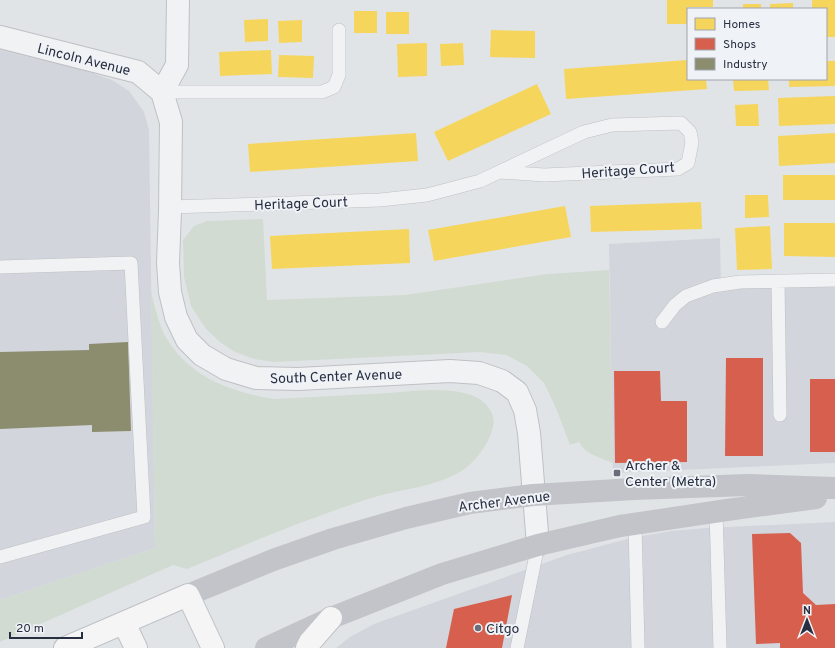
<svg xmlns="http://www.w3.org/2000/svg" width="835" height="648" viewBox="0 0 835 648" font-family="Overpass,sans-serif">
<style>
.built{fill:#d2d5dc}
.green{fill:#d1dbd2}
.homes{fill:#f6d55c}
.shops{fill:#d6604d}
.industry{fill:#8c8c6e}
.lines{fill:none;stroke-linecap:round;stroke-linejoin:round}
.service-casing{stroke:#bec0c4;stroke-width:14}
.minor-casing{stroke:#bec0c4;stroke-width:24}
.primary-casing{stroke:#bec1c5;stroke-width:24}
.service{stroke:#f1f2f3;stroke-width:13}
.minor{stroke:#f1f2f3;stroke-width:22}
.secondary{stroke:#c2c4c9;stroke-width:22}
.primary{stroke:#f5f5f6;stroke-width:22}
.poi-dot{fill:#696e7a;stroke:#eff2f6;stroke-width:1.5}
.labels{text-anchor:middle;stroke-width:4;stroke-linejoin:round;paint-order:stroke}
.street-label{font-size:14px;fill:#282f40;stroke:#eff2f6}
.poi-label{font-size:14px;fill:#282f40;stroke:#eff2f6;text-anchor:start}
</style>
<rect width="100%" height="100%" fill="#e1e4e7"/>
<path class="built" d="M0,50L84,70L112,80L129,91L144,112L149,130L155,548L0,600Z
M720,238L721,287L835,284V463L613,473L609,244Z
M835,522V648H336L350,637L374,624L567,555L631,538L671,531L706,528Z"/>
<path class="green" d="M263,219L267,300L405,295L548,274L609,270L613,463C601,458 585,454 579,442L570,445L556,408L544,383L527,366L506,355L480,352L274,362L254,359L235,352L220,342L206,329L191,306L184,277L183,240L194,226L207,221Z
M151,293C156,309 159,328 169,342C193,379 233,392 274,399C313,397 351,395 389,393C415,391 442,387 468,394C481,397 497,411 493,426C490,443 475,463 460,472C433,488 398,489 368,499C306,519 247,544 187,569L173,565L0,642V600L155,548Z"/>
<path class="homes" d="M667,0H713V7H687V24H667Z
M812,0H835V37H826V9H812Z
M793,3V9H770V4Z
M743,4H761V9H743Z
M354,11H377V33H354Z
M386,12H409V34H386Z
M268,19V41L245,42L244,20Z
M302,20V42L279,43L278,21Z
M491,30L535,31V58L490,57Z
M427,43V76L398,77L397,44Z
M463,43L464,65L441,66L440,44Z
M271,50L272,74L220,76L219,52Z
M279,55L314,56L313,78L278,77Z
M688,60V79H706L707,89L566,99L564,69Z
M826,61H835V86L789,87V79H826Z
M733,79H768L769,90L734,91Z
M537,84L551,114L448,161L434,132Z
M835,96V124L779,126L778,98Z
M758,104L759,126H736L735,105Z
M416,133L418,161L250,172L248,144Z
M835,133V163L779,166L778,136Z
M783,175H835V200H783Z
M745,195H768L769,217L745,218Z
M701,202L702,229L591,232L590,206Z
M565,206L571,237L434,261L428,230Z
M784,223H835V257L784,256Z
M770,226L772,269L737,270L735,228Z
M409,229L410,263L272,269L270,236Z"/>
<path class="shops" d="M726,358H763V456H725Z
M614,371H660L661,401H687V462L615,463Z
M810,379H835V452H810Z
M790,533L801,543L803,593L816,605L835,604V648H780V643L756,644L752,534Z
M512,595L502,648H446L454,609Z"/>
<path class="industry" d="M128,342L131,431L92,432V425L0,429V352L89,350V344Z"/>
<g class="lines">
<defs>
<path id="service" d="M162,92H322L334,87L339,75V30
M170,207L380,200L427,195L480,181L584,132L612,125L681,123L690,132L692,142L688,163L678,169L544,175L500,172
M0,267L131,263L144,517L0,557
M778,281L780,415
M662,322L675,305L686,296L713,286L740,282L835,280
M716,511L720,648
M635,524L638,648
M517,648L538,545"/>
<path id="minor" d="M178,0L177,65L162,92L171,122L170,211L168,263L170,292L176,317L187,340L202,355L226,369L256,378L298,379L450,371L479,373L502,381L517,392L525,410L529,433L538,545
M0,37L138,72L162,92"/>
<path id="primary" d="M124,623L136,648
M65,648L188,595L213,648
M307,648L310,642L331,618"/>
</defs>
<use href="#service" class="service-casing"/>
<use href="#minor" class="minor-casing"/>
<use href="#primary" class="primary-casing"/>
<use href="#service" class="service"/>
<use href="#minor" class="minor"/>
<path class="secondary" d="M188,595L273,560L333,539L406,518L470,503L533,495L634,489L748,485L835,488
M266,648L331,618L442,574L538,545L620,526L727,510L816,498"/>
<use href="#primary" class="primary"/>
</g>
<g class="poi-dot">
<rect x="613" y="469" width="8" height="8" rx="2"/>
<circle cx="478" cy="628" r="4"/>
</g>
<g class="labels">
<g class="street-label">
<text transform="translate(84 59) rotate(14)" y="5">Lincoln Avenue</text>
<text transform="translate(628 170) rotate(-4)" y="5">Heritage Court</text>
<text transform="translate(301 203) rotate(-2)" y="5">Heritage Court</text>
<text transform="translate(336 376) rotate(-2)" y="5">South Center Avenue</text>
<text transform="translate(504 501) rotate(-7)" y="5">Archer Avenue</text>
</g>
<g class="poi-label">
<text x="625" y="470">Archer &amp;<tspan x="625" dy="16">Center (Metra)</tspan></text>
<text x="486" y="633">Citgo</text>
</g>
</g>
<rect x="687" y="8" width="140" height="72" fill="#eff2f6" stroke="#9fa4ad"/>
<rect x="695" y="18" width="20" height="12" fill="#f6d55c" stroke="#9fa4ad"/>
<text x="723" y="28" font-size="12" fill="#282f40">Homes</text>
<rect x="695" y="38" width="20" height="12" fill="#d6604d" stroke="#9fa4ad"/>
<text x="723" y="48" font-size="12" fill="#282f40">Shops</text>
<rect x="695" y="58" width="20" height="12" fill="#8c8c6e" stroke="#9fa4ad"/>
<text x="723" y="68" font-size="12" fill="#282f40">Industry</text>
<g transform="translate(807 620)" stroke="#eff2f6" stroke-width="3" paint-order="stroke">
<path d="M0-3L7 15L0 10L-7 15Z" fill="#282f40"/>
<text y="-6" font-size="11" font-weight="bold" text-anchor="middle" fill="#282f40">N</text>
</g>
<path d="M10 632v6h72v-6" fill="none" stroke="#282f40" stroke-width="2"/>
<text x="16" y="632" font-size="12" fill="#282f40" stroke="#eff2f6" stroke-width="3" paint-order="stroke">20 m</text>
</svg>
